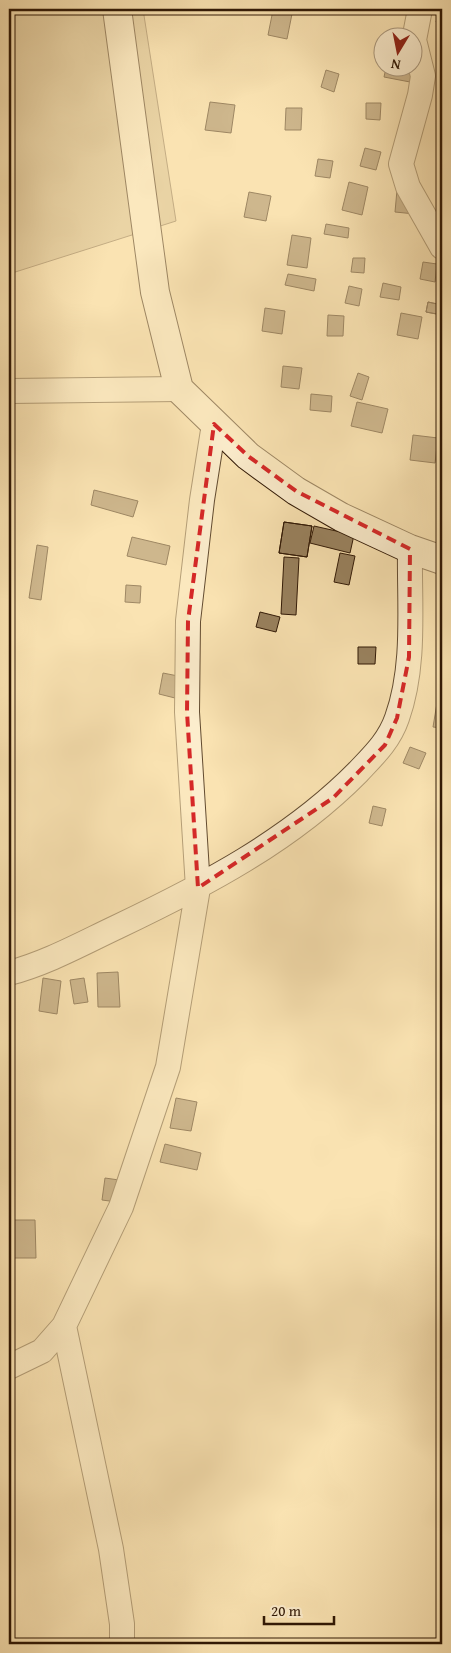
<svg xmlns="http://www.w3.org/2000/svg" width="451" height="1653" viewBox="0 0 451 1653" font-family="'Gentium Book Plus',serif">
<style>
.green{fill:#d8c095;stroke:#846c4d}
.building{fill:#99825f;stroke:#301805}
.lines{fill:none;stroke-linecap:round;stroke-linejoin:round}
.street-casing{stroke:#624b30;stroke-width:26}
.secondary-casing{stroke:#301805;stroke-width:30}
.street{stroke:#fcedcd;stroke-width:24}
.secondary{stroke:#fcedcd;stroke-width:28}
.marked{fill:none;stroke:#d62828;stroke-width:4;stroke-dasharray:10 6;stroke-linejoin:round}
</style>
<rect width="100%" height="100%" fill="#fae3b2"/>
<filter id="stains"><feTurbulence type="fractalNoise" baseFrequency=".004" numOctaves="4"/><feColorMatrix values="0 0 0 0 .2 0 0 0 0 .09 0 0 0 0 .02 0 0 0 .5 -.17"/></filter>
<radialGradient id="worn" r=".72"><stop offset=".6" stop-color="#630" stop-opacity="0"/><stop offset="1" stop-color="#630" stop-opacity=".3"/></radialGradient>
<path class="green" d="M9,9H143L176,221L9,274Z"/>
<path class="building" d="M314,9H333L332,14L313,11Z
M440,9H442V23L436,22Z
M273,10L292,14L287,39L268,35Z
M386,68H413L410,82L384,77Z
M326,70L339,74L334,92L321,87Z
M210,102L235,105L231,133L205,130Z
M366,103H381L380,120L366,119Z
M286,108H302L301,130H285Z
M440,147H442V167H437Z
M365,148L381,152L376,170L360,166Z
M318,159L333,161L330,178L315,176Z
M349,182L368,187L362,215L342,210Z
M397,190L415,214L395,212Z
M249,192L271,196L266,221L244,217Z
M326,224L349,228L348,238L324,234Z
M292,235L311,238L307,268L287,265Z
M353,258H365L364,273L351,272Z
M423,262L437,264L435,282L420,279Z
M288,274L316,279L314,291L285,285Z
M383,283L401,287L399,300L380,297Z
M349,286L362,289L359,306L345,303Z
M428,302L442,305V315L426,312Z
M428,302L442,305V315L426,312Z
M265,308L285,311L282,334L262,331Z
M401,313L422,317L418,339L397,335Z
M328,315L344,316L343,336H327Z
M283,366L302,368L299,389L281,387Z
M358,373L369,377L362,400L350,396Z
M311,394L332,396L331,412L310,410Z
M357,402L388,409L382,433L351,426Z
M413,435L438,438L435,463L410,460Z
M94,490L138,501L133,517L91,505Z
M284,522L312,526L307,557L279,553Z
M284,522L312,526L307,557L279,553Z
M314,526L354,535L350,553L310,543Z
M132,537L170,546L166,565L127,556Z
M37,545L48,547L41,600L29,598Z
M340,553L355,556L349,585L334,582Z
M284,557L299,558L296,615L281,614Z
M442,576V610L437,609Z
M126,585L141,586L140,603L125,602Z
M260,612L280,617L276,632L256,627Z
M358,647H376L375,664H358Z
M163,673L183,677L179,699L159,694Z
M438,697H442V728L433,727Z
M410,747L426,753L419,769L403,763Z
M373,806L386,809L382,826L369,823Z
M118,972L120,1007H98L97,973Z
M43,978L61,981L57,1014L39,1011Z
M84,978L88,1002L74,1004L70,980Z
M176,1098L197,1102L191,1131L170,1128Z
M165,1144L201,1153L197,1170L160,1162Z
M105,1178L119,1180L117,1202L102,1200Z
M9,1220H35L36,1258H9Z"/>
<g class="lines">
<defs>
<path id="street" d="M420,9L414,40L423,76L420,95L401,164L408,187L442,247
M9,391L179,389
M9,973C47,963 81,944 117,927C203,886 290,841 358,772C374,755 389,741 397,718C416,665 409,604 410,549
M64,1326L111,1549L122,1624V1644
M9,1367L42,1351L64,1326L121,1207L168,1067L198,888L187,712L188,621L202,500L214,424"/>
<path id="secondary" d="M117,9L155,292L179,389L248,456L296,491L341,517L410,549L442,560"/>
</defs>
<use href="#street" class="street-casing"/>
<use href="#secondary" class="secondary-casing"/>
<use href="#street" class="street"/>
<use href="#secondary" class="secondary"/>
</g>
<path d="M0 0H451V1653H0ZM214,424L248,456L296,491L410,549L409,657L397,718L385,745L333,798L198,888L187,712L188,621Z" fill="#fae3b2" fill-opacity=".55" fill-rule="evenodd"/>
<path class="marked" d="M214,424L248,456L296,491L410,549L409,657L397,718L385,745L333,798L198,888L187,712L188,621Z"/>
<rect width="451" height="1653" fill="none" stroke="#fae3b2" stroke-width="30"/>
<rect x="10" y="10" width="431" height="1633" fill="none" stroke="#301805" stroke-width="2.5"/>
<rect x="15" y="15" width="421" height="1623" fill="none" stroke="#301805"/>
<g transform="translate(398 52) rotate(190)"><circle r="24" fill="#fcedcd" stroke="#aa987d"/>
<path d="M0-4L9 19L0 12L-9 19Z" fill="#8f2418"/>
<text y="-8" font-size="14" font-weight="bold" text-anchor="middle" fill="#301805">N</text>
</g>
<path d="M264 1616v8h70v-8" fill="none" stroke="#301805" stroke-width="2.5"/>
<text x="271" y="1616" font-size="15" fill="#301805" stroke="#fcedcd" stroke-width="4" paint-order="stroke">20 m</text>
<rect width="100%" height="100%" filter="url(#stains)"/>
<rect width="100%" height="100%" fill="url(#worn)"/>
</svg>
